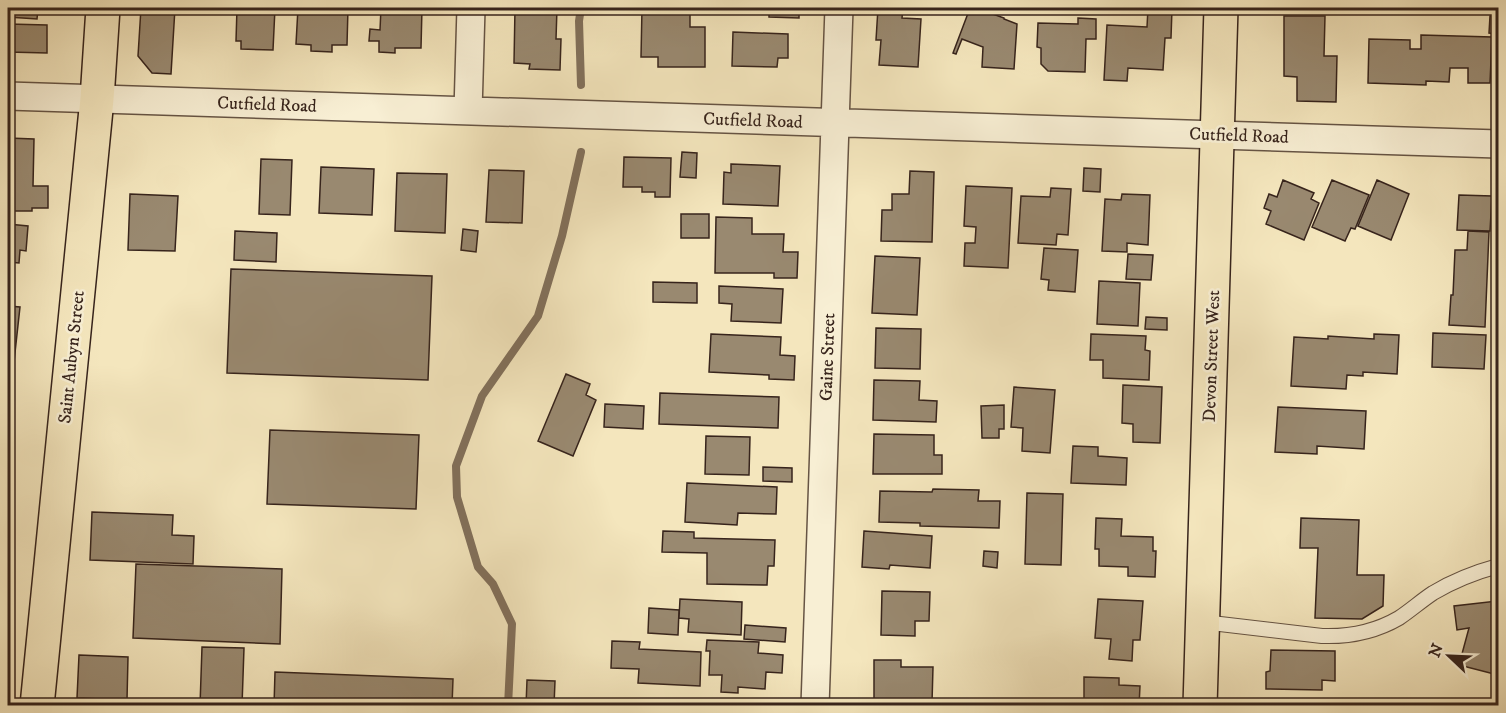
<svg xmlns="http://www.w3.org/2000/svg" width="1506" height="713" viewBox="0 0 1506 713" font-family="'IM FELL DW Pica',serif">
<style>
.lines{fill:none;stroke-linecap:round;stroke-linejoin:round}
.stream{stroke:#82715c;stroke-width:8}
.building{fill:#998970;stroke:#37241c;stroke-width:1.5}
.service-casing{stroke:#665444;stroke-width:16}
.minor-casing{stroke:#665444;stroke-width:30}
.primary-casing{stroke:#37241c;stroke-width:36}
.trunk-casing{stroke:#37241c;stroke-width:36}
.service{stroke:#f8efd4;stroke-width:14}
.minor{stroke:#f8efd4;stroke-width:27}
.primary{stroke:#f4e6bd;stroke-width:33}
.trunk{stroke:#f4e6bd;stroke-width:33}
.labels{text-anchor:middle;stroke-width:5;stroke-linejoin:round;paint-order:stroke}
.street-label{font-size:18px;fill:#37241c;stroke:#f8efd4}
</style>
<rect width="100%" height="100%" fill="#f4e6bd"/>
<filter id="stains"><feTurbulence type="fractalNoise" baseFrequency=".00333" numOctaves="4"/><feColorMatrix values="0 0 0 0 .2 0 0 0 0 .09 0 0 0 0 .02 0 0 0 .5 -.17"/></filter>
<radialGradient id="worn" r=".72"><stop offset=".6" stop-color="#630" stop-opacity="0"/><stop offset="1" stop-color="#630" stop-opacity=".3"/></radialGradient>
<g class="lines">
<path class="stream" d="M581,85L579,21L581,8
M508,706L512,624L493,584L478,567L457,497L456,466L482,396L538,316L562,236L581,152"/>
</g>
<path class="building" d="M8,8H38L37,19L8,17Z
M141,8H175L171,74L152,73L138,56Z
M237,8H275L273,50L241,49V41H236Z
M298,8H348L347,45H332V52L311,51V45L296,44Z
M381,8H422L421,48H395V53L379,52V41H369L370,29L380,30Z
M515,8H557L556,39H561L560,70L529,69L530,64L514,63Z
M642,8H690V27H705V67H658V57H641Z
M769,8H799V18L769,17Z
M878,8H903L902,18L921,19L918,67L879,65L881,40H876Z
M970,8H976L1004,18V19L1017,24L1014,69L982,67L983,47L962,39L956,54L953,53Z
M1148,8L1172,9L1171,38H1165L1163,70L1128,68L1127,81L1104,80L1107,25L1147,27Z
M1284,16H1325L1324,56H1337L1336,102L1297,101V77L1284,76Z
M1490,16L1498,17V34L1489,33Z
M1078,18L1096,19V39H1086L1085,72L1048,71L1041,64V48L1037,47L1038,23L1078,24Z
M8,24L47,25V53L8,52Z
M733,32L788,34V58H778L777,67L732,66Z
M1421,35L1492,37L1490,83H1468V68H1450L1449,82L1426,81V85L1368,83L1369,39L1410,40V49H1421Z
M8,138L34,139L33,186H48V208H32V211H8Z
M682,152L697,153L696,178L680,177Z
M624,157L671,158L670,197H655V192H642V187H623Z
M261,159L292,160L290,215L259,214Z
M731,164L780,166L778,206L723,204L724,172L731,173Z
M321,167L374,169L372,215L319,213Z
M1084,168L1101,169L1100,192L1083,191Z
M489,170L524,171L522,223L486,222Z
M910,171L934,172L932,242L881,241L882,210H892V194H909Z
M397,173L447,174L445,233L395,231Z
M1283,180L1314,193L1311,199L1319,203L1304,240L1266,224L1271,211L1264,208L1269,194L1277,197Z
M1332,180L1369,195L1355,229L1351,228L1345,241L1312,227Z
M1377,180L1409,194L1391,240L1358,226Z
M966,186L1012,188L1008,268L964,266L965,243H975L976,227L964,226Z
M1051,188L1071,189L1068,235L1057,234L1056,245L1018,243L1021,196L1050,197Z
M130,194L178,196L175,251L128,250Z
M1122,194L1150,195L1148,245L1127,243V252L1102,251L1105,199L1121,200Z
M1459,195L1492,196L1490,231L1457,230Z
M681,214H709V238H681Z
M716,217L752,218V234H784L783,252H798L797,278H774V273H715Z
M8,224L28,226L26,251L20,250L19,263L8,262Z
M463,229L478,231L476,252L461,250Z
M235,231L277,233L276,262L234,260Z
M1468,231L1489,232L1485,327L1449,325L1451,295H1453L1455,250H1467Z
M1044,248L1078,250L1075,292L1048,290L1049,280L1041,279Z
M1128,254L1153,255L1151,280L1126,279Z
M875,256L920,258L917,315L872,313Z
M231,269L432,276L428,380L227,373Z
M8,275L14,276L11,301H8Z
M1099,281L1140,283L1138,326L1097,324Z
M653,282L697,283V303L653,302Z
M719,286L783,289L781,323L731,321L732,304L719,303Z
M8,306L20,307L11,389L8,388Z
M1146,317L1167,318V330L1145,329Z
M876,328L921,329L920,369L875,368Z
M1433,333L1486,335L1484,369L1432,367Z
M711,334L781,337L780,355L795,356L794,380L769,379V375L709,372Z
M1091,334L1146,336L1145,350L1150,351L1149,380L1103,378V360H1090Z
M1374,334L1399,335L1397,374L1363,372V376L1347,375L1346,389L1291,386L1294,337L1328,339V336L1374,339Z
M566,374L590,384L586,395L596,400L573,456L538,441Z
M874,380L920,381L919,400L937,401L936,422L873,420Z
M1123,385L1162,387L1160,443L1133,442V424L1122,423Z
M1014,387L1055,390L1050,453L1022,451L1023,428L1011,427Z
M660,393L779,397L778,428L659,424Z
M605,404L644,406L643,429L604,427Z
M1004,405V429H999V438H982L981,406Z
M1278,407L1366,411L1364,449L1317,446V454L1275,452Z
M270,430L419,435L416,509L267,504Z
M874,434L934,435V455H942V474H873Z
M706,436L750,437L749,475L705,474Z
M1073,446L1098,447V456L1127,458L1126,485L1071,483Z
M763,467L792,468V482L763,481Z
M687,483L777,487L776,514L738,513L737,525L685,522Z
M933,489L979,490L978,501H1000L999,528L920,526V523L879,522L880,491L932,492Z
M1027,493L1063,494L1061,565L1025,564Z
M92,512L173,515L172,535L194,536L193,564L90,560Z
M1096,518L1122,519L1121,536L1153,537V551H1156L1155,577L1128,576V567L1099,566V549H1095Z
M1301,518L1359,520L1357,575H1384L1383,606L1362,619L1315,618L1318,548H1300Z
M663,531L694,532V538L775,540L774,566H768L767,585L707,584V553L662,552Z
M864,531L932,536L930,568L890,565L889,569L862,567Z
M984,551L998,552L997,568L983,566Z
M136,564L282,569L280,644L133,638Z
M882,591L930,592L929,621H915V636L881,635Z
M680,599L742,602L741,635L688,632L689,619L679,618Z
M1098,599L1143,601L1140,640H1133L1132,661L1109,659L1111,639L1095,638Z
M1497,601L1498,612V675L1459,665L1469,628L1457,630L1454,606Z
M649,608L679,610L678,635L648,633Z
M745,625L786,628L785,642L744,639Z
M707,640L759,642L758,653L783,655L782,673L766,672L765,689L738,687V693L721,692L722,675H709L710,651H706Z
M612,641L640,642L639,649L701,652L700,686L638,683L639,669L611,668Z
M202,647L244,648L242,706H200Z
M1271,650L1335,651V681L1322,680V690L1266,689V672L1270,671Z
M79,655L128,657L127,700L77,698Z
M874,660H901V667H933L932,703H891V701L874,700Z
M275,672L453,679L452,706H274Z
M1084,677L1119,678V685L1140,686L1139,706H1084Z
M527,680L555,681L554,706H526Z"/>
<g class="lines">
<defs>
<path id="service" d="M1203,622L1322,636C1350,637 1375,632 1399,618C1411,610 1421,601 1433,593C1453,581 1476,572 1498,566"/>
<path id="minor" d="M8,96L1498,144
M468,111L471,8
M815,706L839,8"/>
<path id="primary" d="M1200,706L1221,8"/>
<path id="trunk" d="M37,706L97,99L103,8"/>
</defs>
<use href="#service" class="service-casing"/>
<use href="#minor" class="minor-casing"/>
<use href="#primary" class="primary-casing"/>
<use href="#trunk" class="trunk-casing"/>
<use href="#service" class="service"/>
<use href="#minor" class="minor"/>
<use href="#primary" class="primary"/>
<use href="#trunk" class="trunk"/>
</g>
<g class="labels">
<g class="street-label">
<text transform="translate(267 104) rotate(2)" y="6">Cutfield Road</text>
<text transform="translate(753 120) rotate(2)" y="6">Cutfield Road</text>
<text transform="translate(1239 135) rotate(2)" y="6">Cutfield Road</text>
<text transform="translate(1211 356) rotate(-88)" y="6">Devon Street West</text>
<text transform="translate(71 357) rotate(-84)" y="6">Saint Aubyn Street</text>
<text transform="translate(827 357) rotate(-88)" y="6">Gaine Street</text>
</g>
</g>
<rect width="1506" height="713" fill="none" stroke="#f4e6bd" stroke-width="30"/>
<rect x="9" y="9" width="1488" height="695" fill="none" stroke="#37241c" stroke-width="3"/>
<rect x="15" y="15" width="1476" height="683" fill="none" stroke="#37241c" stroke-width="1.5"/>
<g transform="translate(1449 656) rotate(293)" stroke="#f8efd4" stroke-width="4.5" paint-order="stroke">
<path d="M0-4.5L10 22L0 15L-10 22Z" fill="#37241c"/>
<text y="-9" font-size="16" font-weight="bold" text-anchor="middle" fill="#37241c">N</text>
</g>
<rect width="100%" height="100%" filter="url(#stains)"/>
<rect width="100%" height="100%" fill="url(#worn)"/>
</svg>
